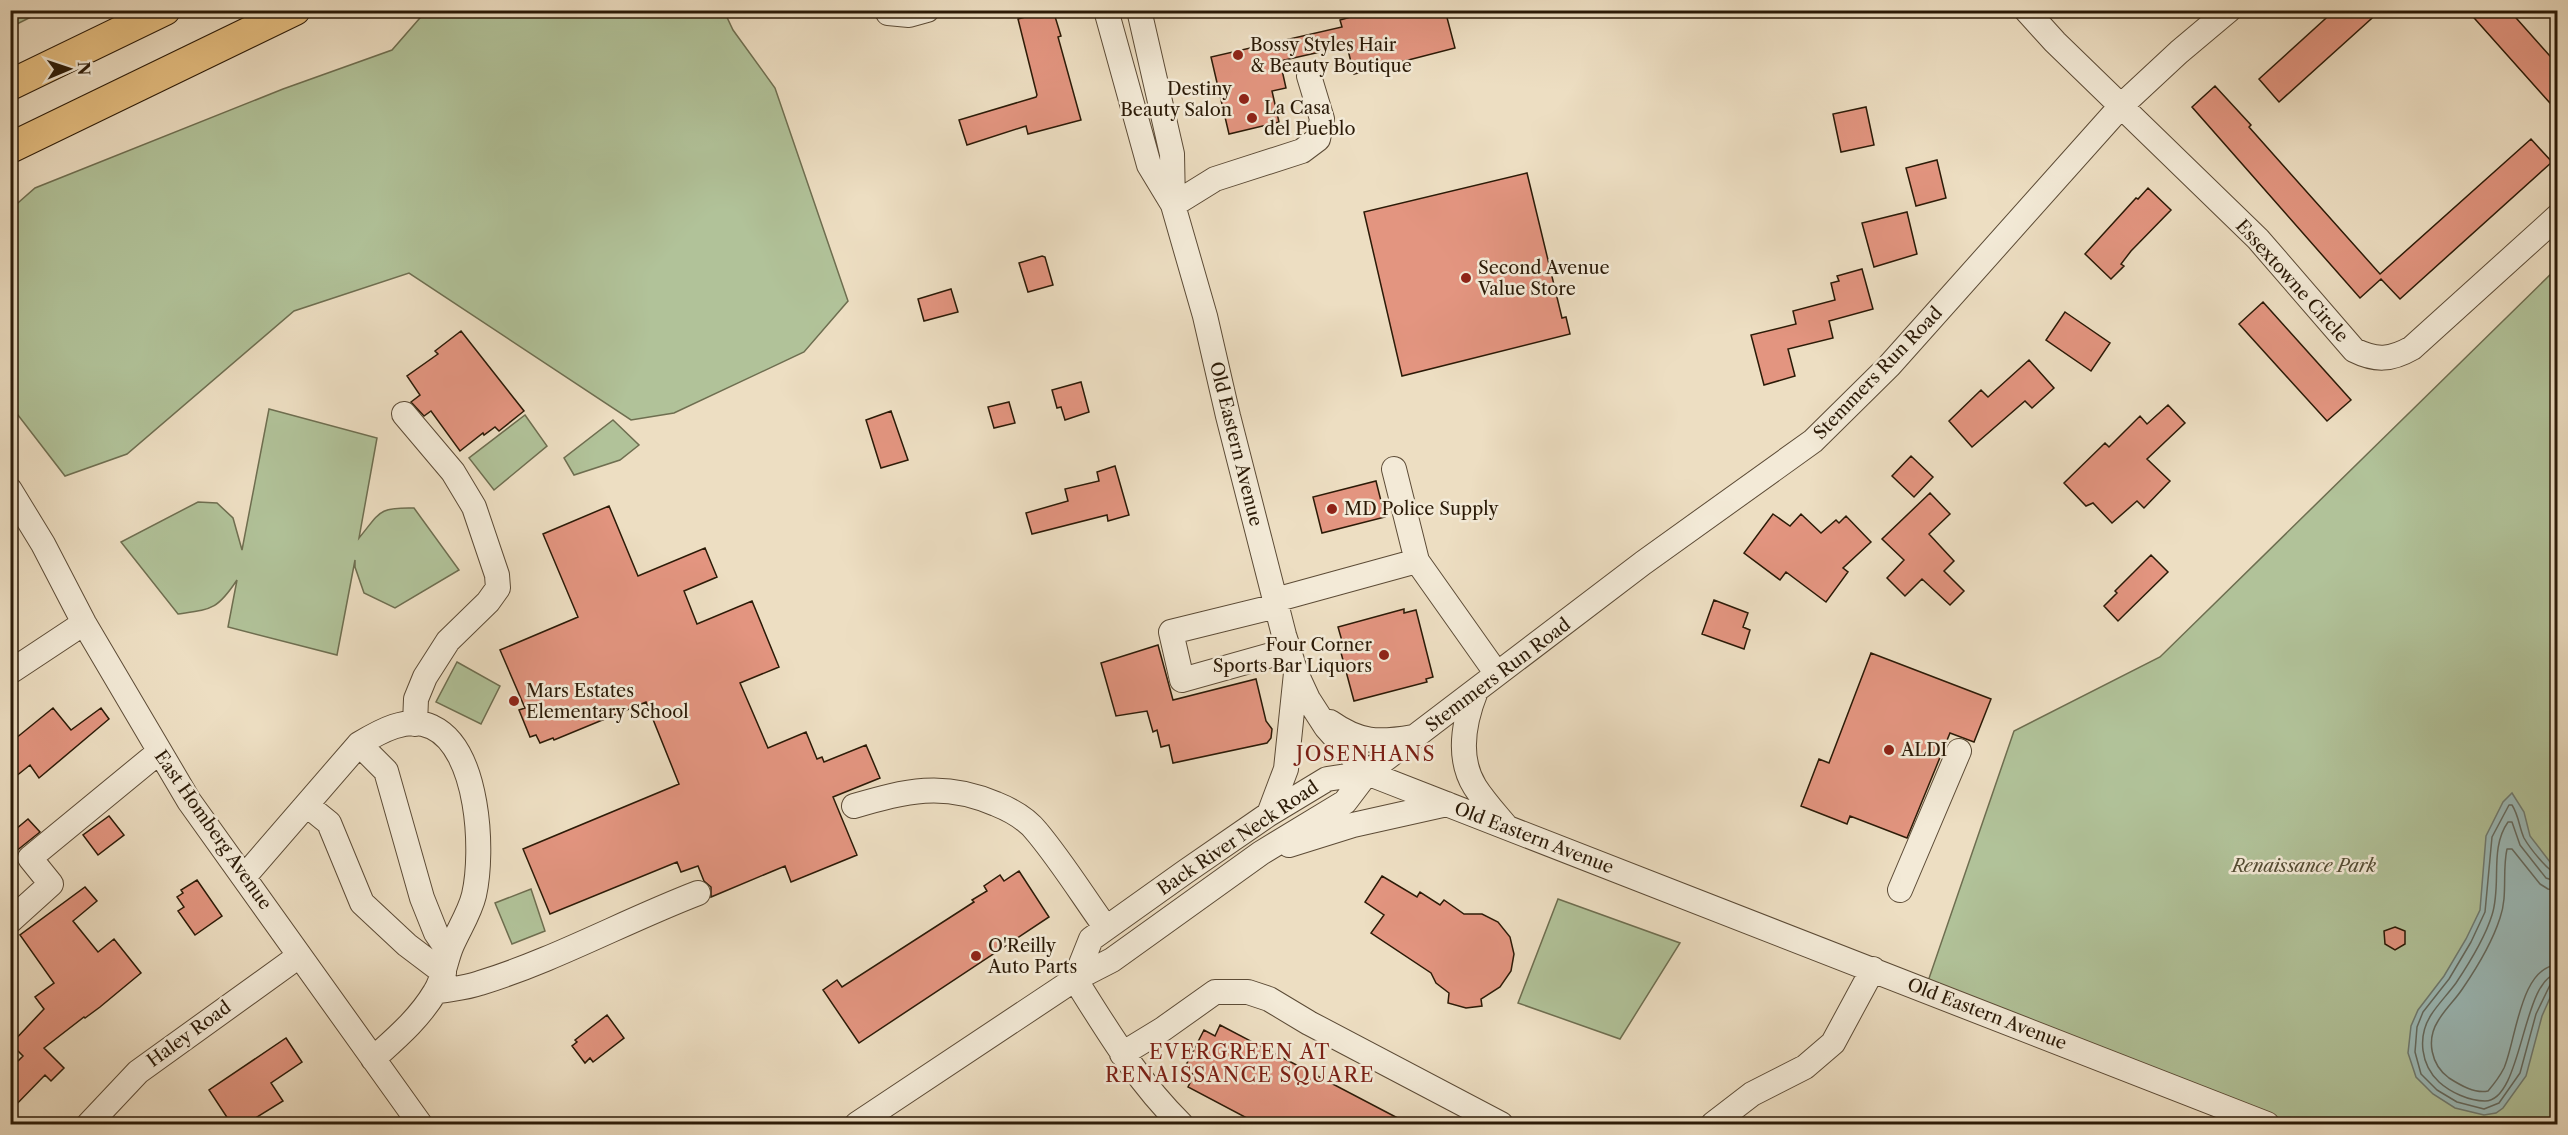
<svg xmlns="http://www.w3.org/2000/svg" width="2568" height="1135" viewBox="0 0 2568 1135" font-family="'Libre Caslon Text',serif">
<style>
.green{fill:#b1c299;stroke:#6e6e50;stroke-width:1.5}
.water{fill:#9bbbba;stroke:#6e7b72;stroke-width:1.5}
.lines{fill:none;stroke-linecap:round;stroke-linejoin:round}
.shore{stroke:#636a60;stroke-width:1.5}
.building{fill:#e39580;stroke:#2b1a07;stroke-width:1.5}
.minor-casing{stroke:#5c4b36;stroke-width:26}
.major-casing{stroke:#2b1a07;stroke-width:32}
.minor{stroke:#f3ead7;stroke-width:24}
.major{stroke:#e6bf81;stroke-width:30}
.poi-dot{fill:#8f2418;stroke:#f3ead7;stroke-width:2}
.labels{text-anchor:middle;stroke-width:5;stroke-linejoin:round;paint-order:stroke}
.poi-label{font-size:18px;fill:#2b1a07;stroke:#f3ead7;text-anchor:start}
.street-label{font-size:18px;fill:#2b1a07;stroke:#f3ead7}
.park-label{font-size:18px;font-style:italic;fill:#534c33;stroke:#f3ead7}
.neighbourhood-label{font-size:20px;letter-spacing:1.5px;fill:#7a1f14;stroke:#f3ead7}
</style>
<rect width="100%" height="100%" fill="#eddec2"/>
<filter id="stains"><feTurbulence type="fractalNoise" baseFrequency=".00333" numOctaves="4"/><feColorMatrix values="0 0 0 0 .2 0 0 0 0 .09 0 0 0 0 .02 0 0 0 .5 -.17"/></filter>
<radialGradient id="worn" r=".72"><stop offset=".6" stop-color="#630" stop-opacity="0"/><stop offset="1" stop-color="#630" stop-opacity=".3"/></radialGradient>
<path class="green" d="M11,10H43V11L11,27Z
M426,11H724L733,30L775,88L848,301L804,352L674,413L631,420L409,273L294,311L127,454L65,476L11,406V209L35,188L283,89L392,50Z
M2557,268V1124H2268L1925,990L2014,731L2160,657Z
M269,409L377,438L359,538C380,513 377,507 414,508L459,570L395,608L364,593L355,567V560L337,655L228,627L237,580C217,610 212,609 178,614L121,542L198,502L217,503L233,518L242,550Z
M525,415L547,446L494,490L469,458Z
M613,420L639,445L620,460L574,475L564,458Z
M457,662L500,686L481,724L436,702Z
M531,889L545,931L512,944L495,903Z
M1558,899L1680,943L1620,1039L1518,1003Z"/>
<path class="water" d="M2512,793L2524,812L2530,836L2557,871V982L2542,1016L2526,1076L2503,1108L2496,1113L2484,1115L2455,1108L2433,1094L2416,1077L2408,1053L2411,1026L2418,1010L2444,976L2466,939L2480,910L2486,836L2503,802Z"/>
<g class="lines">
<path class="shore" d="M2558,874C2549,873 2529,847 2524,838C2519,827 2519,816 2512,805H2509L2492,837L2485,912L2471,942L2449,979L2423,1012L2417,1027L2415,1052L2421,1074L2437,1090L2457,1102L2484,1109L2499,1103L2520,1073L2536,1014L2550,985L2558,981
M2558,882L2546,878L2520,845L2512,822H2508C2489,849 2502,884 2492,915C2485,938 2470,962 2456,983C2448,994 2438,1004 2431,1015C2417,1037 2421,1065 2439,1082C2450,1092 2469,1101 2485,1101C2523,1101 2522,976 2558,974
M2558,891L2548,889L2540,884L2512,849H2507C2502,871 2508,896 2500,918C2492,943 2478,966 2463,988C2456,999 2445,1009 2438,1021C2426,1040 2431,1065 2449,1078C2460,1085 2475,1094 2488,1091C2494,1084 2500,1076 2504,1068C2516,1041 2520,966 2558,965"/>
</g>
<path class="building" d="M1050,10H1053L1061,36L1058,37L1081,120L1028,134L1026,126L967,145L959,120L1036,97L1037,95L1018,19Z
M1376,10H1445L1455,48L1354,74L1347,46L1280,61L1286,88L1272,91L1279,122L1229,134L1211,57L1342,27L1340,20Z
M2335,10H2381L2279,102L2259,79Z
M2467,10H2509L2558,65V112Z
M2215,86L2251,125L2249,127L2380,274L2531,139L2552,162L2400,299L2381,279L2360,298L2192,107Z
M1866,107L1874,145L1841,152L1833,114Z
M1937,160L1946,198L1916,206L1906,168Z
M1527,173L1562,318L1566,317L1570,334L1402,376L1364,212Z
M2148,188L2171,210L2131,251L2121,264L2124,266L2111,279L2085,254L2136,198L2138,199Z
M1907,212L1917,254L1874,267L1862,223Z
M1042,256L1045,257L1053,285L1028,292L1019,263Z
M1862,269L1873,309L1829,321L1833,338L1788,349L1795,376L1764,385L1751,335L1796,324L1793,311L1835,300L1831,283L1839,281L1837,276Z
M951,289L958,312L924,321L918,299Z
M2263,302L2351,400L2327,421L2239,324Z
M2065,312L2110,343L2091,371L2046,340Z
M461,331L524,411L499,431L495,427L484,435L483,433L460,451L431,411L424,416L411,402L420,395L407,376L438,354L435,351Z
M2029,360L2054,388L2032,408L2025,401L1972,447L1949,421L1981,390L1988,397Z
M1081,382L1089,412L1065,420L1061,407L1057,408L1052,390Z
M1009,402L1015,423L994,428L988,407Z
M2168,405L2185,423L2147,459L2170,481L2144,508L2137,501L2112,523L2093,503L2086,506L2064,483L2105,443L2109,447L2140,416L2147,424Z
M891,411L908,460L881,468L866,420Z
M1911,456L1933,477L1914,497L1892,476Z
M1115,466L1129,515L1108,521L1107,515L1032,534L1026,513L1068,501L1065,489L1099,481L1097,472Z
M1376,481L1385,517L1322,533L1313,497Z
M1930,493L1950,514L1929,534L1954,561L1944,571L1964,591L1950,605L1922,579L1905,596L1887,578L1904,560L1882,539Z
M609,506L638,576L705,548L717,577L684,591L697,624L752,601L779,667L740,683L768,748L806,732L817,759L822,757L824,762L866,745L880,778L833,797L857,855L791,882L785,866L711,897V887L704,881L698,866L681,872L677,862L550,914L523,849L679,784L646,702L554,740L553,738L540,743L536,735L530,737L519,710L525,708L500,650L578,617L543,534Z
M1773,514L1790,526L1801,514L1821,533L1836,520L1839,523L1846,516L1871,542L1843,568L1848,572L1826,602L1786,572L1780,580L1744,553Z
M2151,555L2168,572L2118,621L2104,606L2117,593L2115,591Z
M1714,600L1748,613L1743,627L1750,630L1744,649L1702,634Z
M1404,609V613L1416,610L1433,677L1426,679L1427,682L1354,701L1340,649L1344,648L1338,627Z
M1158,645L1173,700L1256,679L1266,721L1272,729L1271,738L1267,743L1173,763L1169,745L1161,747L1157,730L1153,732L1147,711L1116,716L1101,663Z
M1871,653L1991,699L1974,742L1950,733L1907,838L1850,816L1847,824L1801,806L1819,759L1829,763Z
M53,708L71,730L101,708L109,719L39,778L30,765L10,781V743Z
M109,816L124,835L98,855L83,835Z
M28,819L40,832L10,856V834Z
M1019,871L1049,917L859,1043L823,990L837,980L842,987L974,902L972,900L987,891L984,886L1000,875L1004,881Z
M1382,876L1417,897L1420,892L1440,905L1444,900L1464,914H1482L1498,922L1510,937L1514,954L1511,971L1500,987L1481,999L1482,1006L1466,1008L1448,1003L1449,993L1436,983L1431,973L1371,933L1384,915L1365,902Z
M197,880L222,916L195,935L178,911L184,907L177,897L183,893L181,890Z
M85,887L97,901L73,921L98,952L114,939L141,973L100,1007L85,1018L84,1017L44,1048L64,1068L51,1081L45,1075L10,1111V1069L23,1056L11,1044L44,1009L35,997L54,983L20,935Z
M2395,927L2405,931V944L2395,950L2385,944L2384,931Z
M607,1015L624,1038L593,1062L590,1058L585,1063L572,1046L577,1042L575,1040Z
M1220,1025L1411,1125H1260L1188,1087L1194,1075L1184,1069L1204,1030L1215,1036Z
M286,1038L302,1062L271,1083L283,1101L244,1125H232L209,1090Z"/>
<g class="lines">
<defs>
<path id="minor" d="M1106,10L1149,165L1172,203
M1139,10L1172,154L1173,205L1205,316L1228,416L1284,635L1296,673L1308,699L1326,727L1367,773L2267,1124
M2026,10L2055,42L2258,239L2354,350C2376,361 2391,360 2412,348L2558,216
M888,13L909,15L927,10
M1173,205L1215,179L1302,151L1318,139L1322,119L1309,76
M404,414L453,472L474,507L497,575L498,588L488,602L448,641L425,677L416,699L415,724
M1394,469L1417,561
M10,490L43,544L84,623L189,801L420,1124
M1275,600L1417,561L1497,674
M1277,606L1171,632L1182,680L1289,650
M10,672L84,623
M1476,691C1464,721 1457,758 1475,787C1484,801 1495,813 1505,825
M1330,722C1360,743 1378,743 1413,737
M359,744L386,771L422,898L436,933L449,952
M308,806L329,823L362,903L407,945L444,973
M854,806C906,791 943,781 996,804C1011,810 1026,818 1037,832C1062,862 1083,896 1106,928
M1269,814L1286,769L1296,673
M1289,845L1353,825L1447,804
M244,877L359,744C379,732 408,715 432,727C479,749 484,851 474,895C470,912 459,929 452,945C445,961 444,978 435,992C419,1019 395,1039 373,1059
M1900,890L1959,751
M10,921L51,884L30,858L159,752
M1075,979L1091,939L1185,872L1269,814L1327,779L1367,773
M1075,979C1107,1030 1138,1082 1181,1124
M435,992C450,989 466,988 480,983C555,960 625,921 698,893
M1122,1054L1163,1029L1215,992H1248L1269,999L1309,1023L1501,1124
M89,1124L138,1072L299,956
M857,1124L1075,979L1112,960L1261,853L1345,802L1367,773L1643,563L1813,441L1889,366L2122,105L2179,52L2229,10
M1713,1124L1752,1094L1805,1067L1833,1043L1873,969"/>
<path id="major" d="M10,85L165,10
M10,148L295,10"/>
</defs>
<use href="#minor" class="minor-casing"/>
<use href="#major" class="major-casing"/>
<use href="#minor" class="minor"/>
<use href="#major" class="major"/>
</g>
<g class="poi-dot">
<circle cx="1238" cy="55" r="6"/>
<circle cx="1244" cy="99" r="6"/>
<circle cx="1252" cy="118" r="6"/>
<circle cx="1466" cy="278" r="6"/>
<circle cx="1332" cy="509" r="6"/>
<circle cx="1384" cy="655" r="6"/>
<circle cx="514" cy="701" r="6"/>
<circle cx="1889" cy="750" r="6"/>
<circle cx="976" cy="956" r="6"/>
</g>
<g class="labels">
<g class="poi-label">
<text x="1250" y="51">Bossy Styles Hair<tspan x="1250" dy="21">&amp; Beauty Boutique</tspan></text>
<text x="1232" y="95" text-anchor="end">Destiny<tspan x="1232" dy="21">Beauty Salon</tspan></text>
<text x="1264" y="114">La Casa<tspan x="1264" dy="21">del Pueblo</tspan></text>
<text x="1478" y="274">Second Avenue<tspan x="1478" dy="21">Value Store</tspan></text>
<text x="1344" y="515">MD Police Supply</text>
<text x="1372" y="651" text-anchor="end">Four Corner<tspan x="1372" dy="21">Sports Bar Liquors</tspan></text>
<text x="526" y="697">Mars Estates<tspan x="526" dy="21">Elementary School</tspan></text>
<text x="1901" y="756">ALDI</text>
<text x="988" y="952">O'Reilly<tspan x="988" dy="21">Auto Parts</tspan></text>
</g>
<g class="street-label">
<text transform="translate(2292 281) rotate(48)" y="6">Essextowne Circle</text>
<text transform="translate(1878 373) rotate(-46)" y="6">Stemmers Run Road</text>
<text transform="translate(1236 444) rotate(76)" y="6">Old Eastern Avenue</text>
<text transform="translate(1498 675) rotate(-37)" y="6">Stemmers Run Road</text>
<text transform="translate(213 830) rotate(55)" y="6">East Homberg Avenue</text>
<text transform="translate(1238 838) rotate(-34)" y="6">Back River Neck Road</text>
<text transform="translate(1534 838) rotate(21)" y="6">Old Eastern Avenue</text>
<text transform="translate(1987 1014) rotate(21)" y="6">Old Eastern Avenue</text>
<text transform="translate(189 1034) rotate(-36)" y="6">Haley Road</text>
</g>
<g class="park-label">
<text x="2304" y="872">Renaissance Park</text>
</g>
<g class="neighbourhood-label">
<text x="1366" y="761">JOSENHANS</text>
<text x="1240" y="1059">EVERGREEN AT<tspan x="1240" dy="23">RENAISSANCE SQUARE</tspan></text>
</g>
</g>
<rect width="2568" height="1135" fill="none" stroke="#eddec2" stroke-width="36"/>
<rect x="12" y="12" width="2544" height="1111" fill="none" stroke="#2b1a07" stroke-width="3"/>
<rect x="18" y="18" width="2532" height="1099" fill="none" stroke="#2b1a07" stroke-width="1.5"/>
<g transform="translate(69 69) rotate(88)" stroke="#f3ead7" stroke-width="4.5" paint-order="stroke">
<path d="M0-4.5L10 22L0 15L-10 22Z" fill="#2b1a07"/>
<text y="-9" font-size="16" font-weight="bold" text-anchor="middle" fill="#2b1a07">N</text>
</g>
<rect width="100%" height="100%" filter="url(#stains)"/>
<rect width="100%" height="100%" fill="url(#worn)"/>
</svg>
